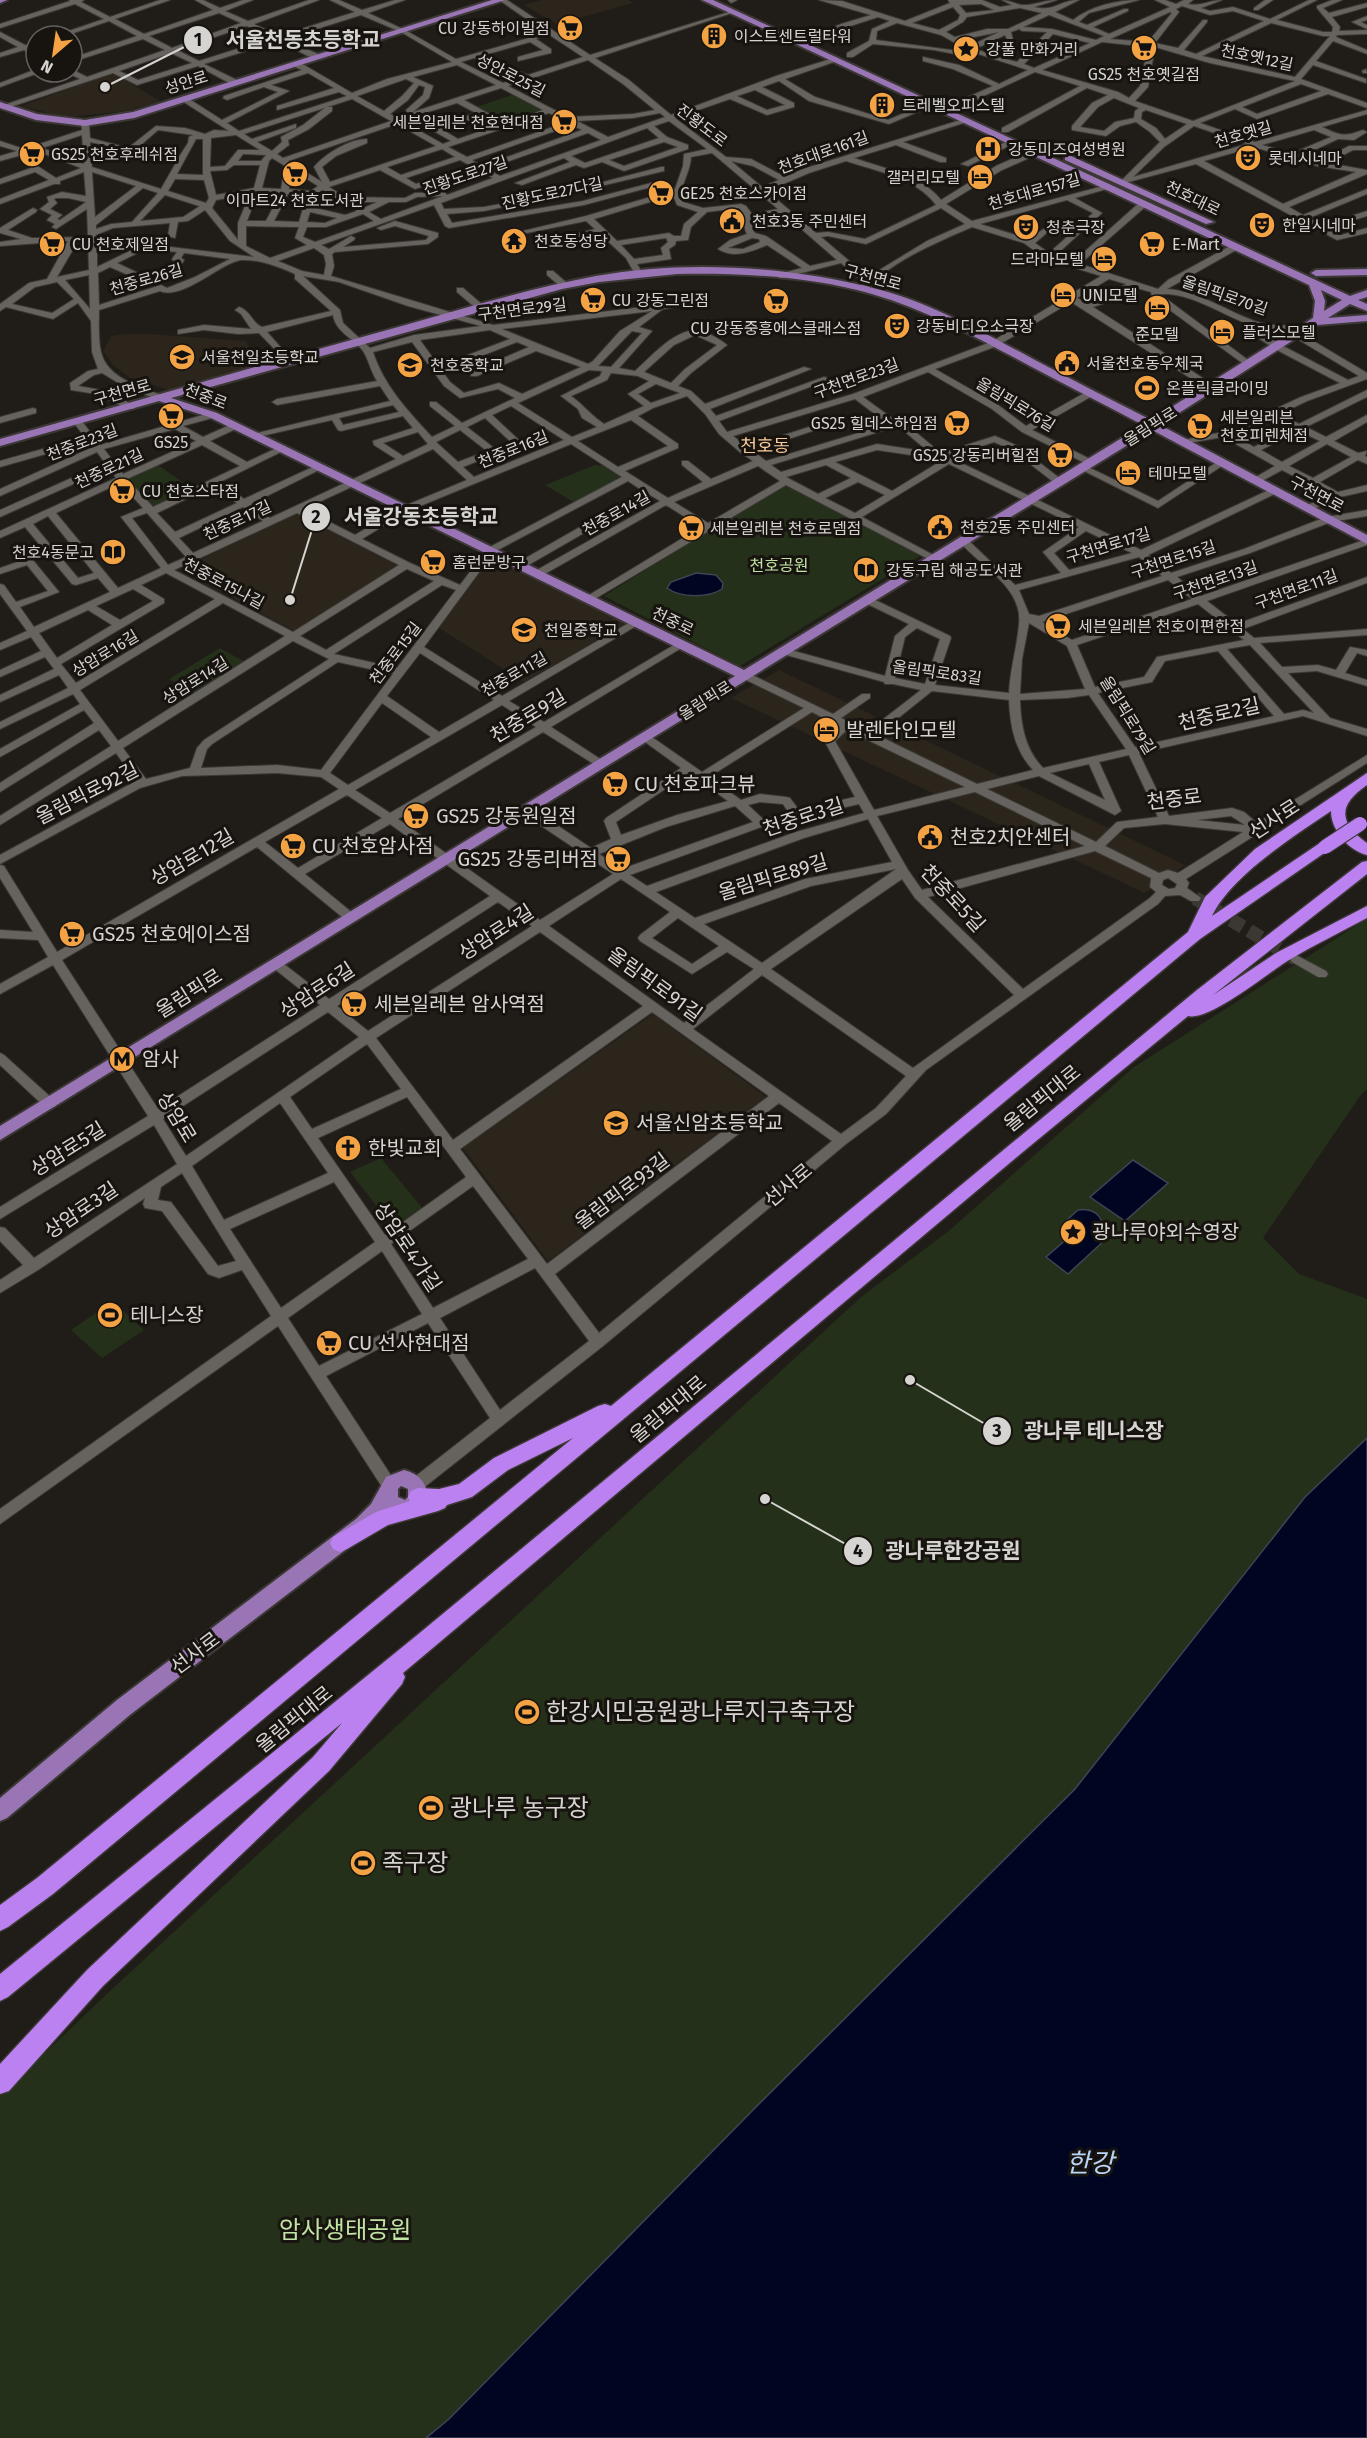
<svg xmlns="http://www.w3.org/2000/svg" width="1367" height="2438" viewBox="0 0 1367 2438" font-family="'Fira Sans','Noto Sans KR',sans-serif">
<style>
.built{fill:#2c251c}
.green{fill:#243019}
.water{fill:#000621;stroke:#404456;stroke-width:1.5}
.lines{fill:none;stroke-linecap:round;stroke-linejoin:round}
.minor-tunnel{stroke:#3b3834;stroke-width:14;stroke-dasharray:14 7;stroke-linecap:butt}
.minor-casing{stroke:#3b3835;stroke-width:2}
.major-casing{stroke:#3b3835;stroke-width:4}
.highway-casing{stroke:#3b3835;stroke-width:3}
.minor{fill:#66625d;fill-rule:evenodd}
.major{fill:#9a75b5;fill-rule:evenodd}
.highway{fill:#bc81f0;fill-rule:evenodd}
.highway-bridge-casing{stroke:#3b3835;stroke-width:16;stroke-linecap:butt}
.highway-bridge{stroke:#bc81f0;stroke-width:14}
.labels{text-anchor:middle;stroke-width:6;stroke-linejoin:round;paint-order:stroke}
.far-poi-label{font-size:16px;fill:#d6d4d1;stroke:#17130f;text-anchor:start}
.far-street-label{font-size:16px;fill:#d6d4d1;stroke:#17130f}
.far-park-label{font-size:16px;fill:#bfe3a2;stroke:#17130f}
.far-quarter-label{font-size:18px;fill:#f7c99b;stroke:#17130f}
.street-label{font-size:20px;fill:#d6d4d1;stroke:#17130f}
.poi-label{font-size:20px;fill:#d6d4d1;stroke:#17130f;text-anchor:start}
.near-poi-label{font-size:24px;fill:#d6d4d1;stroke:#17130f;text-anchor:start}
.near-park-label{font-size:24px;fill:#bfe3a2;stroke:#17130f}
.near-water-label{font-size:26px;font-style:italic;fill:#b9d4f6;stroke:#17130f}
.leader{fill:none;stroke:#d6d4d1;stroke-width:2}
.callout-dot{fill:#d6d4d1;stroke:#17130f;stroke-width:2}
.mark-label{font-size:18px;text-anchor:middle;font-weight:bold;fill:#111}
.callout-label{font-size:21px;text-anchor:middle;font-weight:bold;fill:#d6d4d1;stroke:#17130f;stroke-width:6;stroke-linejoin:round;paint-order:stroke}
</style>
<rect width="100%" height="100%" fill="#201d18"/>
<path class="built" d="M542,0H628L633,3L557,24L524,5Z
M113,73L160,101L125,111L78,116L55,115L22,106Z
M125,334H149L245,341L263,363L169,390L130,378L113,365L103,351L111,336Z
M295,513L398,566L295,631L179,570Z
M491,557L625,624L524,682L439,628Z
M779,670L1185,865L1145,893L731,698Z
M653,1014L766,1097L548,1261L463,1148Z"/>
<path class="green" d="M515,94L548,110C518,120 504,122 476,107Z
M158,465L194,490L153,509L126,479Z
M595,465L607,466L620,474V479L575,503L545,485Z
M786,483L920,556L740,666L604,596Z
M220,648L247,663L196,695L169,679Z
M1367,919V1089L1360,1096L1263,1238L1299,1274L1367,1299V1438L1305,1497L1075,1789L755,2108L449,2419L426,2438H0V2096L110,1991L861,1297L950,1230L1134,1067Z
M381,1158L424,1210L394,1228L350,1172Z
M113,1301L144,1330L102,1358L71,1330Z"/>
<path class="water" d="M696,573L716,575L723,583L722,589C709,598 680,598 667,588L671,582Z
M1133,1160L1168,1183L1125,1221L1090,1197Z
M1078,1210C1099,1207 1104,1221 1106,1239L1068,1274L1046,1257L1069,1237L1068,1219Z
M1367,1438V2438H426L449,2419L755,2108L1075,1789L1305,1497Z"/>
<g class="lines">
<path class="minor-tunnel" d="M1195,898L1296,959"/>
<defs>
<path id="minor" d="M69,0H84L81,2L110,17L160,0H170L115,19L144,34L213,10L195,0H203L220,8L243,0H253L225,11L248,21L309,0H319L254,24L279,36L355,12L330,0H339L362,10L395,0H405L368,13L405,30L456,59L529,38L544,31L499,0H507L590,55L732,11V13L595,58L629,80L671,115L776,76L837,57V61L785,79L815,97L888,120L927,103L934,105L889,124L809,101L779,81L762,87L794,103V107L767,115L730,99L675,118L726,157L751,159L785,177L803,169L967,118V122L903,142L946,158V162H940L896,145L854,158C882,168 922,175 941,200L996,166L1030,151H1036V155L1002,170L946,204L972,221L1107,185V189L1075,198L1102,213L1055,256L1073,262L1139,203H1145V207L1080,264L1158,289L1168,280L1232,245H1238V249L1167,289C1201,291 1230,314 1261,323C1277,327 1294,325 1309,325L1313,328L1309,331C1292,331 1274,332 1257,327C1225,318 1194,292 1160,294L1252,363L1253,365L1249,368L1152,297L1151,292L1133,287L1111,301L1093,307L1215,386V390H1209L1071,302L997,346L935,369L998,405L1026,426L1088,391H1094V395L1032,430L1094,461L1096,463L1091,466L1022,432L992,409L928,372L863,397L896,421H902L941,453L995,436L1018,446L1062,480V484H1056L1012,450L994,442L949,457L1141,550L1273,488H1279V492L1148,555L1171,573L1244,549L1326,517L1367,510V516L1331,522L1250,553L1177,577L1201,596L1367,539V545L1207,601L1237,624L1367,577V583L1243,629L1254,638L1367,629V635L1260,643L1282,667L1318,665L1336,670L1350,647L1367,650V656L1357,653L1345,673L1367,680V686L1317,671L1288,673L1330,718L1367,729V736L1303,716L1139,753L1169,816L1232,808L1244,812L1257,823L1367,755V763L1263,829L1262,833L1257,834L1186,879L1189,883L1187,888L1201,898L1199,901H1191L1180,895L1165,896L1158,904L926,1070L886,1114L846,1144L603,1346L422,1489L417,1490L412,1489L410,1484L412,1479L490,1418L428,1323L326,1376L394,1480L396,1485L394,1490L389,1491L384,1490L278,1326L0,1524V1509L271,1316L242,1270L219,1278L208,1274L162,1211L145,1208L143,1204L145,1198L38,1270L0,1293V1280L23,1265L0,1241V1227L5,1228L34,1258L177,1164L154,1125L0,1219V1207L148,1116L53,965L0,994V984L48,957L38,940L0,938V930L33,932L0,878V865L4,866L57,952L339,789L321,777L277,773L182,776L140,788L0,864V855L136,781L116,753L0,825V816L111,746L99,730L0,792V783L94,723L84,710L0,757V749L80,704L73,694L0,729V722L68,688L59,675L0,702V695L54,669L45,657L0,677V670L41,651L31,637L0,650V643L27,631L0,594V584L4,585L16,602L48,591L27,565L0,574V568L26,559H32L59,592L20,607L34,627L110,592L98,578L76,585L72,584L25,527L0,538V531L116,478L109,468L0,517V510L105,463L97,452L0,496V489L93,447L88,442L0,467V461L85,437L73,422L78,419L81,420L100,445L213,412L216,413V417L183,426L203,437L232,424H238V428L210,441L247,462L279,447L287,449L220,482L244,499L317,465L325,467L251,504L270,518L396,459L374,445L373,441L413,428L403,416L341,431L338,430L332,420L253,438V434L390,401L380,386L277,405L272,402L277,399L377,381C371,372 368,358 363,351C354,338 336,333 333,315L267,332L292,360L288,363L259,333L238,334L204,330L178,334V330L204,325L251,329L241,314L235,310L239,307C251,311 252,323 262,327L331,311L295,279V274C279,267 260,259 241,260C222,262 182,301 160,291L99,310C99,323 98,339 101,352C107,379 142,387 164,396V400H158L120,384L102,373L94,375L78,386L101,390L134,405V409H128L96,394L71,390L70,383L88,371L98,369L92,352L91,321L78,303L53,319L6,307L0,311V304L29,283L47,279L68,241L0,246V242L21,239L0,233V228L33,208L37,210L36,212L8,230L32,238L88,237L87,209L56,229L52,227L55,224L47,220L52,215L40,209L49,202L47,197L62,192L86,196L84,172L60,181V184H54L0,204V199L49,180L35,172L0,184V179L31,168L18,156L0,161V156L17,151L0,146V141L24,149L82,130L81,123L85,121L89,123L90,138L128,148L156,126L185,128L205,134L214,130L229,131L179,99L186,97L222,120L278,92L264,87L227,100L223,98L224,96L302,70L293,66V62H299L352,93L387,79L452,62L401,32L361,15L285,39L320,55V59H314L278,41L204,64L239,81V85H233L198,66L137,85L113,73L4,109V105L80,79L66,72L73,70L87,77L165,50L143,39L72,62V58L137,36L109,21L65,36H54L104,19L75,4L0,28V24L70,1ZM219,13L241,23L172,48L149,36ZM247,26L272,38L199,61L177,50ZM548,34L583,57L528,75L481,56L530,42L543,50L518,57V61L551,53V49L536,39ZM171,53L192,63L138,80L119,71ZM474,58L521,77L503,83L461,62ZM588,60L623,84L655,110L633,114L568,117L508,86ZM457,65L496,85L413,112L429,98L433,86L413,77ZM308,73L334,88L277,106V110L339,92L347,96L239,131L227,123L289,91L271,85ZM406,79L414,83L402,96L384,111L357,96ZM419,85L425,87L423,95L406,110L408,114L396,117L390,114L408,100ZM501,88L543,110L506,123L464,100ZM755,90L785,105L767,110L737,96ZM352,99L391,121L283,158L277,154L289,145L288,140L309,129L332,111V107H326L303,125L281,137L282,142L272,151L257,142L296,128V124L252,139L244,134ZM457,103L476,113L437,126L418,115ZM549,113L567,122L467,157L448,147ZM660,113L665,117L608,137L577,121L633,118ZM482,116L499,125L458,139L443,130ZM411,118L451,141L443,144L402,121ZM669,121L707,149L684,154L683,166L675,189L651,183L583,201L452,223L447,214L484,211L542,199L538,197L484,207L444,209L441,203L564,158L570,162L515,183L522,185L576,165L584,168L602,162L624,171L688,149V145L667,137L654,126ZM397,124L436,146L330,182L322,167L336,156L367,143V139C349,139 325,154 314,167L322,182L288,161ZM572,125L582,130L482,166L472,160ZM647,128L659,138L585,163L571,156ZM158,130L193,135L189,137L188,143L179,157L134,151ZM588,133L601,140L500,176L487,169ZM82,135L84,164L42,148ZM236,135L260,150H238L225,166L210,167L211,138ZM196,139H203V175L177,174ZM90,142L117,148L136,157L177,161L161,189L92,167ZM664,142L678,147L624,166L609,160ZM442,149L455,157L401,175L387,167ZM34,150L81,168L56,178L39,167L25,153ZM712,153L718,158L778,209L752,214L746,206L741,204L703,208L683,202C677,189 691,172 691,157ZM243,154L266,155L261,161H238ZM272,158L285,166L281,189L262,188L269,161ZM460,160L471,166L416,184L406,178ZM731,161L753,166L779,180L762,187ZM846,161C876,171 917,178 936,205L865,239L828,232L816,233L767,191L809,173ZM234,165H260L254,188L216,195L210,171L227,170ZM291,169L318,186L311,191L289,189ZM477,169L493,178L447,195L444,192L415,193L405,198L345,197L329,187L380,170L415,189ZM92,172L136,186L95,217ZM175,179L204,180L209,198L206,203L168,191ZM651,187L667,192L586,216L523,231L527,233L586,221L595,229L549,241L553,243L599,233L626,258L636,276H639L643,274L637,264L671,259L669,249L675,245L676,241L688,240L691,227L707,212L739,208C748,217 742,226 747,234L730,240L718,249C733,259 751,252 767,245L802,268L779,274V278H782L841,263L863,282L859,289L860,291H866C886,263 940,241 972,227L1024,243L1046,259L1101,276L991,342L853,394L727,432L719,421L831,379L824,377L716,416L710,409L811,369L804,367L705,404L691,391L678,386L691,373L727,345C721,340 702,328 693,330C670,334 652,356 635,371L619,368L652,331L639,327L663,309L684,306V302L493,325L331,276L334,266L332,254L335,252L428,244L438,237V233L395,221L377,228L381,230L395,226L429,236L426,240L343,247L354,240L355,238L351,236L329,249L321,245L434,205L445,226L449,228L584,205ZM143,188L158,193L132,222L111,224L96,229V225ZM323,190L357,211L345,215L311,207L316,194ZM258,192L280,194L266,221H247ZM250,194L238,223V240L212,208L216,200ZM288,194L307,195L299,222L274,221ZM165,195L199,206H200L183,217L140,221ZM673,195L677,205L698,212L684,224L681,236H674L669,233L617,241L594,219ZM443,196L381,219L369,212L389,202H406L417,197ZM56,198H68L86,202L60,220L57,219L62,215L50,209L57,203L54,199ZM1067,200L1093,213L1071,233L1048,226L1029,239L980,224ZM353,202H377L364,208ZM941,208L965,224L927,241L868,277L821,237L828,236L866,244ZM205,210L230,241L254,257L96,238V235L113,228L170,223L168,236L175,238L178,222L188,221ZM310,212L337,218L325,223L307,222ZM783,213L837,260L810,266L766,236L755,233L752,229L753,219ZM363,214L374,221L315,242L303,237L307,227H326ZM246,226L299,227L295,238L307,245L270,258L246,246ZM1049,231L1067,237L1049,253L1035,243ZM666,238L668,242L661,248L663,255L634,259L621,245ZM752,238L759,239L760,242L743,249L728,248ZM78,241L88,242L89,270L57,277ZM97,243L136,248L97,267ZM314,248L324,255L326,264L324,275L302,271L278,261ZM146,249L177,252L172,259L174,261L157,277L140,274L117,263ZM184,253L230,259L195,277L167,288L161,285L99,305L98,273L110,267L135,278L158,283L171,275L183,262L184,260L181,258ZM89,275L90,309L65,280ZM303,276L339,282L408,306L481,326L414,335L370,348L343,323L340,310ZM1109,279L1126,284L1105,297L1087,303L1077,298ZM57,282L74,299L52,313L12,304L35,287ZM652,311L620,331L593,361L588,364L502,329ZM490,330L510,339L455,360V364H461L517,342L529,347L471,372V376H477L536,351L581,367L522,394L499,383L464,393L450,382L420,340ZM632,331L642,333L611,367L598,366ZM695,335L717,345L685,369L671,383L644,372L674,345ZM412,342L444,386L460,398L498,389L515,398L462,423L436,402H430V406L455,426L432,437C408,411 384,386 373,352ZM589,370L602,371L600,376L561,396L578,409L582,418L597,427L572,437L518,403ZM611,373L638,376L649,381L628,394L644,406L604,424C590,415 585,406 571,396L607,380ZM656,384L680,393L651,403L638,394ZM687,396L705,414L719,434L741,453L753,461L711,479L688,461H682V465L703,482L668,498L625,471L678,448V444L638,416L653,408ZM855,399L888,424L766,461L753,451L845,420L837,418L747,447L733,436ZM393,405L399,412L343,425L339,418ZM511,406L564,440L474,477L463,467L522,443L492,415ZM485,418L511,442L494,448L467,427ZM631,420L668,446L618,467L578,441ZM898,426L929,452L877,444L781,472L771,465ZM175,429L196,441L123,474L104,449ZM460,430L487,451L458,462L436,442ZM418,432L428,444L403,456L383,443ZM571,444L622,477L488,548L460,585L410,563L362,539L408,511ZM202,445L240,466L153,507L127,479ZM433,449L467,480L402,507L355,535L304,509ZM877,450L938,459L941,461L892,491L835,462ZM949,464L1079,527L1043,552L1061,573L1015,585L967,539L959,541C980,566 1023,587 1019,624C1017,648 1010,669 1009,693L935,685L951,638L950,636L871,598H863V602L909,624L895,636L885,676L783,648L778,651L779,653L884,682L885,684H893L921,690L868,731L841,718L870,698V694H862L833,714L748,673H740V677L804,708L702,772L649,735H641V739L681,768L606,818L604,821L611,839L591,848L530,807H522V813L613,874L540,920L398,819L543,732L597,766H605V762L551,727L688,644L683,641L679,642L544,722L509,701L643,622L642,620H634L502,696L424,647L494,552L628,481L643,491L517,563V567H525L650,495L660,501L535,571V575H543L666,505L701,527L584,598L589,601L593,600L786,485L934,562L939,559L937,557L862,517ZM826,465L851,478L818,494L786,477ZM758,466L780,481L708,523L674,502ZM858,482L885,495L855,513L825,498ZM120,483L143,508L121,517L161,568L118,588L56,513ZM213,486L237,503L175,532L157,513ZM243,507L263,521L193,553L179,538ZM147,513L186,557L168,565L132,518ZM297,513L399,565L293,632L174,570ZM48,516L94,573L78,578L33,524ZM1086,531L1132,553L1069,570L1054,553ZM1139,557L1162,576L1039,616L1029,614L1019,590ZM407,569L434,581L326,650L300,636ZM166,573L215,599L76,683L61,664L164,603V599L141,585ZM1168,580L1192,599L1072,640L1042,622ZM442,585L456,590L397,668L334,654ZM133,589L153,601L120,620L96,606ZM223,603L285,636L118,741L80,690ZM1198,604L1244,640L1157,657L1144,677L1095,687L1077,645ZM88,610L112,625L57,658L39,633ZM1029,623L1067,646L1085,689L1020,694L1022,659ZM917,628L940,639L925,684L895,678L905,637ZM293,641L329,659L204,740L197,748L190,768L146,779L123,748ZM1250,645L1314,713L1303,710L1284,714L1227,649ZM1218,651L1274,716L1135,747L1098,693L1152,682L1165,661ZM420,653L494,700L439,732L387,696ZM338,662L393,674L321,770L277,765L201,768L207,749L212,744ZM932,691L1009,700C1010,726 1015,751 1033,770L977,784L877,735ZM1089,695L1126,749L1043,768C1025,749 1021,726 1020,700L1067,698ZM382,703L431,737L348,785L330,773ZM502,705L536,727L390,813L355,790ZM812,712L839,726L824,740L855,797L799,810L790,798L786,797L760,794L741,800L709,777ZM847,730L965,787L874,810L835,741ZM1129,755L1158,817L1117,822L1096,842L987,789L1039,776L1115,815L1121,811L1099,762ZM1089,764L1105,800L1050,773ZM689,773L728,801L677,815L621,835L616,822ZM975,792L1085,846L922,890L908,870L877,816ZM347,795L382,818L298,868L265,842ZM760,802L783,804L789,813L763,819L748,805ZM859,804L864,813L796,832L647,886L630,875L764,826ZM735,806L753,822L622,869L599,854L666,827ZM1231,816L1245,825L1197,820ZM868,819L892,862L805,879L695,918L656,892L804,838ZM390,824L490,896L329,999L280,961H272L270,964L272,967L320,1005L158,1109L62,960L257,847L347,921H355L357,918L355,915L305,874ZM1165,824L1243,832L1178,873L1168,870L1159,873L1105,846L1124,828ZM1095,851L1151,878L1150,887L1156,892L1150,898L1023,989L928,897ZM896,869L762,963L704,924L811,886ZM1168,878L1177,884L1175,888L1169,889L1162,885L1163,880ZM621,879L670,912L640,935L638,938L640,941L692,974L727,952L754,969L684,1023L549,926ZM902,879L915,898L1014,995L913,1068L771,969ZM498,902L532,926L368,1031L337,1006ZM678,918L719,946L692,964L652,938ZM540,932L643,1006L453,1140L376,1038ZM762,975L906,1076L876,1108L841,1134L693,1029ZM328,1012L359,1037L186,1156L163,1119ZM652,1012L769,1096L547,1264L460,1149ZM367,1044L401,1089L312,1129L290,1097ZM407,1097L466,1177L385,1235L318,1138ZM280,1103L328,1173L224,1220L192,1166ZM779,1103L832,1141L599,1333L555,1274ZM182,1173L236,1261L218,1266L171,1202L158,1200L161,1187ZM334,1182L375,1242L281,1308L230,1229ZM473,1186L528,1259L433,1308L391,1244ZM382,1251L422,1314L319,1366L288,1318ZM535,1268L589,1341L500,1410L440,1318Z
M728,0H737L731,3Z
M819,0L842,1L905,21L950,3L948,0H982L1000,7L1012,5L1002,0C1010,0 1018,6 1027,5C1037,4 1046,0 1057,0L1034,7C1056,12 1059,0 1079,0L1055,12L1073,20C1091,6 1117,0 1139,0L1089,13L1079,22L1087,25L1124,9H1128V11L1093,27L1109,34L1170,7L1155,0H1165L1176,4L1184,0H1193L1188,4C1199,7 1211,0 1222,0L1201,8L1210,11L1233,7L1270,19L1309,0H1317L1277,20L1323,32H1332L1333,27L1317,8V6L1332,0H1342L1323,8L1329,13L1367,3V7L1332,17L1340,27L1339,31L1367,30V34L1337,35L1336,37L1367,50V54L1333,41L1316,61L1366,79V83L1313,65L1301,79L1367,103V108L1328,94L1257,119L1235,109L1200,123L1255,142L1367,110V114L1322,127C1341,136 1344,137 1363,130L1367,132L1354,140L1338,139L1306,154H1300V150L1331,137L1314,130L1262,145L1320,161L1349,146H1367V150H1353L1328,163L1367,170V174L1289,207L1303,215L1367,189V194L1309,218L1322,225L1367,211V216L1328,228L1341,235L1367,228V233L1337,240L1196,164L1121,184L1120,182L1160,142L1150,132L1136,122L1120,126L1106,136L1072,130V126L1092,103L1108,95L1087,88L1008,132H1002V128L1080,86L1035,72L958,108H952V104L993,86L953,69L923,61V57L959,65L999,84L1028,70L969,51L960,55L934,50L873,44L853,57H847V53L869,41L872,29L890,21L878,17L811,39V37L841,24L871,15ZM981,4L994,10L966,13L959,5ZM1182,6L1210,15L1233,11L1264,21L1196,54L1184,50L1207,22V20H1203L1178,48L1155,43L1179,12L1176,9ZM953,7L960,15L958,20L939,30L912,23ZM1020,8L1042,13L1008,29H987L955,37L946,32L963,22L967,17ZM1170,12L1172,13L1148,42L1110,39ZM1049,15L1104,36L1096,40L1052,29L1023,27ZM897,23L941,35L964,48L959,51L876,40L877,31ZM1271,23L1323,36H1330L1295,77L1202,56ZM1019,29L1022,31L1047,32L1017,62L994,56L1000,54L1013,40L1011,32ZM999,32L970,46L960,40ZM1053,34L1090,43L1034,68L1024,64ZM1005,35L1007,39L994,50L987,53L975,49ZM1102,42L1148,47L1140,86L1129,98L1118,92L1042,70ZM1155,47L1210,63L1295,81L1193,121L1135,101L1148,87ZM1301,84L1321,91L1257,114L1242,107ZM1114,98L1139,108L1135,111L1134,118L1115,122L1104,131L1080,127L1098,107ZM1146,110L1187,124L1165,139L1156,128L1141,119L1142,112ZM1194,126L1247,144L1133,177L1164,147ZM1254,147L1317,166L1356,172L1283,204L1204,161Z
M1265,0H1273L1258,10H1254V8Z
M1367,16V20L1361,22L1367,25V29L1352,22Z
M0,32L25,45H31L30,48L36,51V56L24,50L0,57V53L18,47L0,37Z
M1366,69L1367,73H1363L1362,71Z
M34,70L41,72L0,87V83Z
M1008,141L1015,143L968,166L961,164Z
M661,167H664V171L584,190L580,188Z
M547,271H553L567,283V287H561L547,275Z
M457,288H463L484,306V310H478L457,292Z
M1243,324H1249L1281,345L1348,380L1359,376L1294,337V333H1300L1367,373V379L1307,401L1280,414L1299,424L1367,390V397L1306,427L1326,437L1367,415V422L1334,441L1358,453L1367,451L1365,456L1367,457V464L1358,460L1320,482L1338,492L1367,485V491L1340,497L1311,510H1305V506L1330,495L1282,470L1260,482H1254V478L1275,466L1223,437L1183,444V440L1228,431L1301,397L1340,383L1275,349L1243,328ZM1272,417L1292,427L1254,447L1233,435ZM1299,431L1320,441L1282,462L1261,450ZM1327,444L1351,457L1313,478L1289,466Z
M33,408L36,409V413L0,423V417Z
M1220,460L1228,462L1158,508L1078,468L1086,466L1158,501Z
M1296,955L1326,971L1328,974L1326,977H1318L1292,962L1290,959Z
M0,1053L4,1055L55,1101L56,1104L55,1107H45L0,1065Z"/>
<path id="major" d="M0,0H7L0,3Z
M492,0H505L134,118L85,126L36,120L0,108V102L37,114L85,120L133,112Z
M702,0H713L1350,296L1367,290V297L1358,300L1367,304V311L1350,304L1328,318L1367,315V321L1317,325L1160,425L1367,535V544L1152,430L0,1140V1126L735,676L209,417L159,401L0,446V439C124,405 249,368 373,334C447,314 521,290 596,276C686,260 784,266 873,288C929,302 981,331 1033,359C1072,380 1112,400 1151,420L1313,318L1315,301L1309,285ZM677,274C742,273 809,276 872,294C928,310 979,339 1030,366C1067,386 1106,405 1143,425L744,670L217,413L171,398L562,289L599,282ZM1321,290L1342,300L1324,311L1325,301Z
M1065,156H1071L1214,222L1206,224L1065,160Z
M1367,269V275L1316,276L1311,273L1316,270Z
M404,1470C446,1481 423,1530 387,1511L370,1531L131,1714L7,1818L0,1821V1798L117,1700L356,1519L371,1504L386,1477ZM401,1486L408,1489V1497L405,1500L398,1497V1489Z"/>
<path id="highway" d="M1367,773V785C1338,805 1338,822 1367,843V855C1348,850 1331,830 1331,811C1294,836 1231,876 1212,916L1320,843L1325,842L1333,847L1200,939L53,1894L8,1927L0,1931V1905L37,1878L573,1438L508,1470L472,1497L447,1505L445,1508L438,1511L388,1525L347,1549L340,1552L333,1549L330,1543L333,1537L376,1512L410,1501L408,1497L411,1491L418,1488L439,1489L459,1484L494,1458L598,1406L605,1404L611,1406L1188,932L1205,897L1255,849Z
M1367,861V874L1213,995L1276,953L1367,906V918C1341,932 1314,945 1289,960C1269,972 1209,1022 1188,1016L1024,1151L403,1673L405,1677L402,1684L329,1771L103,1986L9,2091L0,2094V2064L87,1970L313,1757L342,1723L8,1997L0,2001V1974L416,1636L1197,990L1362,862Z"/>
</defs>
<use href="#minor" class="minor-casing"/>
<use href="#major" class="major-casing"/>
<use href="#highway" class="highway-casing"/>
<use href="#minor" class="minor"/>
<use href="#major" class="major"/>
<use href="#highway" class="highway"/>
<defs>
<path id="highway-bridge" d="M1325,847L1360,824"/>
</defs>
<use href="#highway-bridge" class="highway-bridge-casing"/>
<use href="#highway-bridge" class="highway-bridge"/>
</g>
<defs>
<symbol id="supermarket-disc" viewBox="-11 -11 22 22"><circle r="9.5" fill="#f4a344" stroke="#17130f"/><path d="M-6-5.5h2.5l.6 2H6L4.5 2H-2.5L-4.4-4H-6ZM-1.5 3.2a1.3 1.3 0 1 0 .1 0ZM3 3.2a1.3 1.3 0 1 0 .1 0Z" fill="#111"/></symbol>
<symbol id="building-disc" viewBox="-11 -11 22 22"><circle r="9.5" fill="#f4a344" stroke="#17130f"/><path d="M-4-6H4V6H1V3H-1V6H-4ZM-2.5-4.3h1.7v1.8h-1.7ZM.8-4.3h1.7v1.8H.8ZM-2.5-1h1.7V.8h-1.7ZM.8-1h1.7V.8H.8Z" fill="#111"/></symbol>
<symbol id="sight-disc" viewBox="-11 -11 22 22"><circle r="9.5" fill="#f4a344" stroke="#17130f"/><path d="M0-6L1.8-2.2L6-1.7L2.9 1.2L3.7 5.4L0 3.3L-3.7 5.4L-2.9 1.2L-6-1.7L-1.8-2.2Z" fill="#111"/></symbol>
<symbol id="hospital-disc" viewBox="-11 -11 22 22"><circle r="9.5" fill="#f4a344" stroke="#17130f"/><path d="M-5-5h3v3.5h4V-5h3V5h-3V1.5h-4V5h-3Z" fill="#111"/></symbol>
<symbol id="theatre-disc" viewBox="-11 -11 22 22"><circle r="9.5" fill="#f4a344" stroke="#17130f"/><path d="M-5-5.5Q0-4 5-5.5V0Q5 5 0 6Q-5 5-5 0ZM-3.3-2.5H-1v1.5H-3.3ZM1-2.5H3.3v1.5H1ZM-2.8 1Q0 5.5 2.8 1Z" fill="#111"/></symbol>
<symbol id="hotel-disc" viewBox="-11 -11 22 22"><circle r="9.5" fill="#f4a344" stroke="#17130f"/><path d="M-6-4.5h1.5V1H6V5H4.5V3h-9V5H-6ZM-4 0a1.8 1.8 0 1 1 3.6 0ZM.5 0V-2.5h3Q6-2.5 6 0Z" fill="#111"/></symbol>
<symbol id="civic-disc" viewBox="-11 -11 22 22"><circle r="9.5" fill="#f4a344" stroke="#17130f"/><path d="M-.6-6.5H3V-4.5H.6V-3L4-1V1h2V6H-6V1h2V-1L-.6-3ZM-1.2 2.5V6h2.4V2.5Z" fill="#111"/></symbol>
<symbol id="temple-disc" viewBox="-11 -11 22 22"><circle r="9.5" fill="#f4a344" stroke="#17130f"/><path d="M0-6L5-2H3V0L6.5 2.5H4V6H1.5V3h-3V6H-4V2.5H-6.5L-3 0V-2H-5Z" fill="#111"/></symbol>
<symbol id="school-disc" viewBox="-11 -11 22 22"><circle r="9.5" fill="#f4a344" stroke="#17130f"/><path d="M0-5L7-2L0 1L-7-2ZM-4 1L0 2.5L4 1V4Q0 6-4 4Z" fill="#111"/></symbol>
<symbol id="stadium-disc" viewBox="-11 -11 22 22"><circle r="9.5" fill="#f4a344" stroke="#17130f"/><path d="M0-5a6.5 5 0 1 0 0 10a6.5 5 0 1 0 0-10ZM-3.5-1.8h7v3.6h-7Z" fill="#111"/></symbol>
<symbol id="library-disc" viewBox="-11 -11 22 22"><circle r="9.5" fill="#f4a344" stroke="#17130f"/><path d="M-6-4Q-3-5.5-.7-3.5V5Q-3 3-6 4ZM6-4Q3-5.5 .7-3.5V5Q3 3 6 4Z" fill="#111"/></symbol>
<symbol id="metro-disc" viewBox="-11 -11 22 22"><circle r="9.5" fill="#f4a344" stroke="#17130f"/><path d="M-5.5 5V-5H-3L0 0L3-5H5.5V5H3V-.5L0 4L-3-.5V5Z" fill="#111"/></symbol>
<symbol id="church-disc" viewBox="-11 -11 22 22"><circle r="9.5" fill="#f4a344" stroke="#17130f"/><path d="M-1.2-6h2.4v3.5h3.3v2.4h-3.3V6h-2.4V-.1h-3.3v-2.4h3.3Z" fill="#111"/></symbol>
</defs>
<g fill-rule="evenodd">
<use href="#supermarket-disc" x="555" y="13" width="30" height="30"/>
<use href="#building-disc" x="699" y="21" width="30" height="30"/>
<use href="#supermarket-disc" x="1129" y="33" width="30" height="30"/>
<use href="#sight-disc" x="951" y="34" width="30" height="30"/>
<use href="#building-disc" x="867" y="90" width="30" height="30"/>
<use href="#supermarket-disc" x="549" y="107" width="30" height="30"/>
<use href="#hospital-disc" x="973" y="134" width="30" height="30"/>
<use href="#supermarket-disc" x="17" y="139" width="30" height="30"/>
<use href="#theatre-disc" x="1233" y="143" width="30" height="30"/>
<use href="#supermarket-disc" x="280" y="159" width="30" height="30"/>
<use href="#hotel-disc" x="965" y="162" width="30" height="30"/>
<use href="#supermarket-disc" x="646" y="178" width="30" height="30"/>
<use href="#civic-disc" x="717" y="206" width="30" height="30"/>
<use href="#theatre-disc" x="1247" y="210" width="30" height="30"/>
<use href="#theatre-disc" x="1011" y="212" width="30" height="30"/>
<use href="#temple-disc" x="499" y="226" width="30" height="30"/>
<use href="#supermarket-disc" x="37" y="229" width="30" height="30"/>
<use href="#supermarket-disc" x="1137" y="229" width="30" height="30"/>
<use href="#hotel-disc" x="1089" y="244" width="30" height="30"/>
<use href="#hotel-disc" x="1048" y="280" width="30" height="30"/>
<use href="#supermarket-disc" x="578" y="285" width="30" height="30"/>
<use href="#supermarket-disc" x="761" y="286" width="30" height="30"/>
<use href="#hotel-disc" x="1142" y="293" width="30" height="30"/>
<use href="#theatre-disc" x="882" y="311" width="30" height="30"/>
<use href="#hotel-disc" x="1207" y="317" width="30" height="30"/>
<use href="#school-disc" x="167" y="342" width="30" height="30"/>
<use href="#civic-disc" x="1052" y="348" width="30" height="30"/>
<use href="#school-disc" x="395" y="350" width="30" height="30"/>
<use href="#stadium-disc" x="1132" y="373" width="30" height="30"/>
<use href="#supermarket-disc" x="156" y="401" width="30" height="30"/>
<use href="#supermarket-disc" x="942" y="408" width="30" height="30"/>
<use href="#supermarket-disc" x="1185" y="411" width="30" height="30"/>
<use href="#supermarket-disc" x="1045" y="440" width="30" height="30"/>
<use href="#hotel-disc" x="1113" y="458" width="30" height="30"/>
<use href="#supermarket-disc" x="107" y="476" width="30" height="30"/>
<use href="#civic-disc" x="925" y="512" width="30" height="30"/>
<use href="#supermarket-disc" x="676" y="513" width="30" height="30"/>
<use href="#library-disc" x="98" y="537" width="30" height="30"/>
<use href="#supermarket-disc" x="418" y="547" width="30" height="30"/>
<use href="#library-disc" x="851" y="555" width="30" height="30"/>
<use href="#supermarket-disc" x="1043" y="611" width="30" height="30"/>
<use href="#school-disc" x="509" y="615" width="30" height="30"/>
<use href="#hotel-disc" x="811" y="715" width="30" height="30"/>
<use href="#supermarket-disc" x="600" y="769" width="30" height="30"/>
<use href="#supermarket-disc" x="401" y="801" width="30" height="30"/>
<use href="#civic-disc" x="915" y="822" width="30" height="30"/>
<use href="#supermarket-disc" x="278" y="831" width="30" height="30"/>
<use href="#supermarket-disc" x="603" y="844" width="30" height="30"/>
<use href="#supermarket-disc" x="57" y="919" width="30" height="30"/>
<use href="#supermarket-disc" x="339" y="989" width="30" height="30"/>
<use href="#metro-disc" x="107" y="1044" width="30" height="30"/>
<use href="#school-disc" x="601" y="1108" width="30" height="30"/>
<use href="#church-disc" x="333" y="1133" width="30" height="30"/>
<use href="#sight-disc" x="1058" y="1217" width="30" height="30"/>
<use href="#stadium-disc" x="95" y="1300" width="30" height="30"/>
<use href="#supermarket-disc" x="314" y="1328" width="30" height="30"/>
<use href="#stadium-disc" x="512" y="1697" width="30" height="30"/>
<use href="#stadium-disc" x="416" y="1793" width="30" height="30"/>
<use href="#stadium-disc" x="348" y="1848" width="30" height="30"/>
</g>
<g class="labels">
<g class="far-poi-label">
<text x="550" y="34" text-anchor="end">CU 강동하이빌점</text>
<text x="734" y="42">이스트센트럴타워</text>
<text x="986" y="55">강풀 만화거리</text>
<text x="1144" y="80" text-anchor="middle">GS25 천호옛길점</text>
<text x="902" y="111">트레벨오피스텔</text>
<text x="544" y="128" text-anchor="end">세븐일레븐 천호현대점</text>
<text x="1008" y="155">강동미즈여성병원</text>
<text x="51" y="160">GS25 천호후레쉬점</text>
<text x="1268" y="164">롯데시네마</text>
<text x="960" y="183" text-anchor="end">갤러리모텔</text>
<text x="680" y="199">GE25 천호스카이점</text>
<text x="295" y="206" text-anchor="middle">이마트24 천호도서관</text>
<text x="752" y="227">천호3동 주민센터</text>
<text x="1282" y="231">한일시네마</text>
<text x="1046" y="233">청춘극장</text>
<text x="534" y="247">천호동성당</text>
<text x="72" y="250">CU 천호제일점</text>
<text x="1172" y="250">E-Mart</text>
<text x="1084" y="265" text-anchor="end">드라마모텔</text>
<text x="1082" y="301">UNI모텔</text>
<text x="612" y="306">CU 강동그린점</text>
<text x="916" y="332">강동비디오소극장</text>
<text x="776" y="334" text-anchor="middle">CU 강동중흥에스클래스점</text>
<text x="1242" y="338">플러스모텔</text>
<text x="1157" y="340" text-anchor="middle">준모텔</text>
<text x="201" y="363">서울천일초등학교</text>
<text x="1086" y="369">서울천호동우체국</text>
<text x="430" y="371">천호중학교</text>
<text x="1166" y="394">온플릭클라이밍</text>
<text x="1220" y="423">세븐일레븐<tspan x="1220" dy="18">천호피렌체점</tspan></text>
<text x="938" y="429" text-anchor="end">GS25 힐데스하임점</text>
<text x="171" y="448" text-anchor="middle">GS25</text>
<text x="1040" y="461" text-anchor="end">GS25 강동리버힐점</text>
<text x="1148" y="479">테마모텔</text>
<text x="142" y="497">CU 천호스타점</text>
<text x="960" y="533">천호2동 주민센터</text>
<text x="710" y="534">세븐일레븐 천호로뎀점</text>
<text x="94" y="558" text-anchor="end">천호4동문고</text>
<text x="452" y="568">홈런문방구</text>
<text x="886" y="576">강동구립 해공도서관</text>
<text x="1078" y="632">세븐일레븐 천호이편한점</text>
<text x="544" y="636">천일중학교</text>
</g>
<g class="far-street-label">
<text transform="translate(1257 57) rotate(12)" y="6">천호옛12길</text>
<text transform="translate(511 75) rotate(27)" y="6">성안로25길</text>
<text transform="translate(186 82) rotate(-17)" y="6">성안로</text>
<text transform="translate(702 125) rotate(37)" y="6">진황도로</text>
<text transform="translate(1243 134) rotate(-16)" y="6">천호옛길</text>
<text transform="translate(823 152) rotate(-20)" y="6">천호대로161길</text>
<text transform="translate(465 175) rotate(-19)" y="6">진황도로27길</text>
<text transform="translate(1034 191) rotate(-16)" y="6">천호대로157길</text>
<text transform="translate(552 193) rotate(-12)" y="6">진황도로27다길</text>
<text transform="translate(1193 198) rotate(26)" y="6">천호대로</text>
<text transform="translate(873 277) rotate(15)" y="6">구천면로</text>
<text transform="translate(146 279) rotate(-16)" y="6">천중로26길</text>
<text transform="translate(1225 295) rotate(19)" y="6">올림픽로70길</text>
<text transform="translate(522 309) rotate(-7)" y="6">구천면로29길</text>
<text transform="translate(856 378) rotate(-20)" y="6">구천면로23길</text>
<text transform="translate(122 392) rotate(-16)" y="6">구천면로</text>
<text transform="translate(206 396) rotate(21)" y="6">천중로</text>
<text transform="translate(1016 404) rotate(31)" y="6">올림픽로76길</text>
<text transform="translate(1150 426) rotate(-32)" y="6">올림픽로</text>
<text transform="translate(82 442) rotate(-21)" y="6">천중로23길</text>
<text transform="translate(513 449) rotate(-22)" y="6">천중로16길</text>
<text transform="translate(109 468) rotate(-25)" y="6">천중로21길</text>
<text transform="translate(1317 494) rotate(28)" y="6">구천면로</text>
<text transform="translate(616 513) rotate(-29)" y="6">천중로14길</text>
<text transform="translate(237 520) rotate(-25)" y="6">천중로17길</text>
<text transform="translate(1108 545) rotate(-17)" y="6">구천면로17길</text>
<text transform="translate(1173 559) rotate(-18)" y="6">구천면로15길</text>
<text transform="translate(1215 580) rotate(-19)" y="6">구천면로13길</text>
<text transform="translate(224 583) rotate(28)" y="6">천중로15나길</text>
<text transform="translate(1296 589) rotate(-20)" y="6">구천면로11길</text>
<text transform="translate(673 621) rotate(26)" y="6">천중로</text>
<text transform="translate(105 653) rotate(-31)" y="6">상암로16길</text>
<text transform="translate(395 653) rotate(-53)" y="6">천중로15길</text>
<text transform="translate(937 672) rotate(8)" y="6">올림픽로83길</text>
<text transform="translate(514 674) rotate(-30)" y="6">천중로11길</text>
<text transform="translate(195 680) rotate(-32)" y="6">상암로14길</text>
<text transform="translate(705 700) rotate(-32)" y="6">올림픽로</text>
<text transform="translate(1128 715) rotate(58)" y="6">올림픽로79길</text>
</g>
<g class="far-park-label">
<text x="779" y="571">천호공원</text>
</g>
<g class="far-quarter-label">
<text x="765" y="452">천호동</text>
</g>
<g class="street-label">
<text transform="translate(1219 714) rotate(-13)" y="7">천중로2길</text>
<text transform="translate(528 716) rotate(-31)" y="7">천중로9길</text>
<text transform="translate(87 793) rotate(-27)" y="7">올림픽로92길</text>
<text transform="translate(1174 799) rotate(-7)" y="7">천중로</text>
<text transform="translate(803 817) rotate(-18)" y="7">천중로3길</text>
<text transform="translate(1274 819) rotate(-33)" y="7">선사로</text>
<text transform="translate(192 857) rotate(-30)" y="7">상암로12길</text>
<text transform="translate(773 877) rotate(-17)" y="7">올림픽로89길</text>
<text transform="translate(953 898) rotate(47)" y="7">천중로5길</text>
<text transform="translate(496 932) rotate(-33)" y="7">상암로4길</text>
<text transform="translate(655 984) rotate(36)" y="7">올림픽로91길</text>
<text transform="translate(317 990) rotate(-33)" y="7">상암로6길</text>
<text transform="translate(189 993) rotate(-32)" y="7">올림픽로</text>
<text transform="translate(1042 1098) rotate(-39)" y="7">올림픽대로</text>
<text transform="translate(177 1117) rotate(59)" y="7">상암로</text>
<text transform="translate(68 1149) rotate(-32)" y="7">상암로5길</text>
<text transform="translate(788 1185) rotate(-40)" y="7">선사로</text>
<text transform="translate(622 1191) rotate(-37)" y="7">올림픽로93길</text>
<text transform="translate(81 1210) rotate(-34)" y="7">상암로3길</text>
<text transform="translate(408 1247) rotate(56)" y="7">상암로4가길</text>
<text transform="translate(668 1409) rotate(-40)" y="7">올림픽대로</text>
<text transform="translate(195 1653) rotate(-37)" y="7">선사로</text>
<text transform="translate(294 1719) rotate(-39)" y="7">올림픽대로</text>
</g>
<g class="poi-label">
<text x="846" y="737">발렌타인모텔</text>
<text x="634" y="791">CU 천호파크뷰</text>
<text x="436" y="823">GS25 강동원일점</text>
<text x="950" y="844">천호2치안센터</text>
<text x="312" y="853">CU 천호암사점</text>
<text x="598" y="866" text-anchor="end">GS25 강동리버점</text>
<text x="92" y="941">GS25 천호에이스점</text>
<text x="374" y="1011">세븐일레븐 암사역점</text>
<text x="142" y="1066">암사</text>
<text x="636" y="1130">서울신암초등학교</text>
<text x="368" y="1155">한빛교회</text>
<text x="1092" y="1239">광나루야외수영장</text>
<text x="130" y="1322">테니스장</text>
<text x="348" y="1350">CU 선사현대점</text>
</g>
<g class="near-poi-label">
<text x="546" y="1720">한강시민공원광나루지구축구장</text>
<text x="450" y="1816">광나루 농구장</text>
<text x="382" y="1871">족구장</text>
</g>
<g class="near-park-label">
<text x="345" y="2238">암사생태공원</text>
</g>
<g class="near-water-label">
<text x="1090" y="2172">한강</text>
</g>
</g>
<path class="leader" d="M105 87L198 40M290 600L316 517M910 1380L997 1431M765 1499L858 1551"/>
<g class="callout-dot">
<circle cx="105" cy="87" r="6"/>
<circle cx="290" cy="600" r="6"/>
<circle cx="910" cy="1380" r="6"/>
<circle cx="765" cy="1499" r="6"/>
<circle cx="198" cy="40" r="15"/>
<circle cx="316" cy="517" r="15"/>
<circle cx="997" cy="1431" r="15"/>
<circle cx="858" cy="1551" r="15"/>
</g>
<g class="mark-label">
<text x="198" y="46">1</text>
<text x="316" y="523">2</text>
<text x="997" y="1437">3</text>
<text x="858" y="1557">4</text>
</g>
<g class="callout-label">
<text x="303" y="47">서울천동초등학교</text>
<text x="421" y="524">서울강동초등학교</text>
<text x="1094" y="1438">광나루 테니스장</text>
<text x="953" y="1558">광나루한강공원</text>
</g>
<g transform="translate(54 54) rotate(209)"><circle r="28" fill="#17130f" stroke="#63605d" stroke-width="1.5"/>
<path d="M0-4.5L10 22L0 15L-10 22Z" fill="#f4a344"/>
<text y="-9" font-size="16" font-weight="bold" text-anchor="middle" fill="#d6d4d1">N</text>
</g>
</svg>
